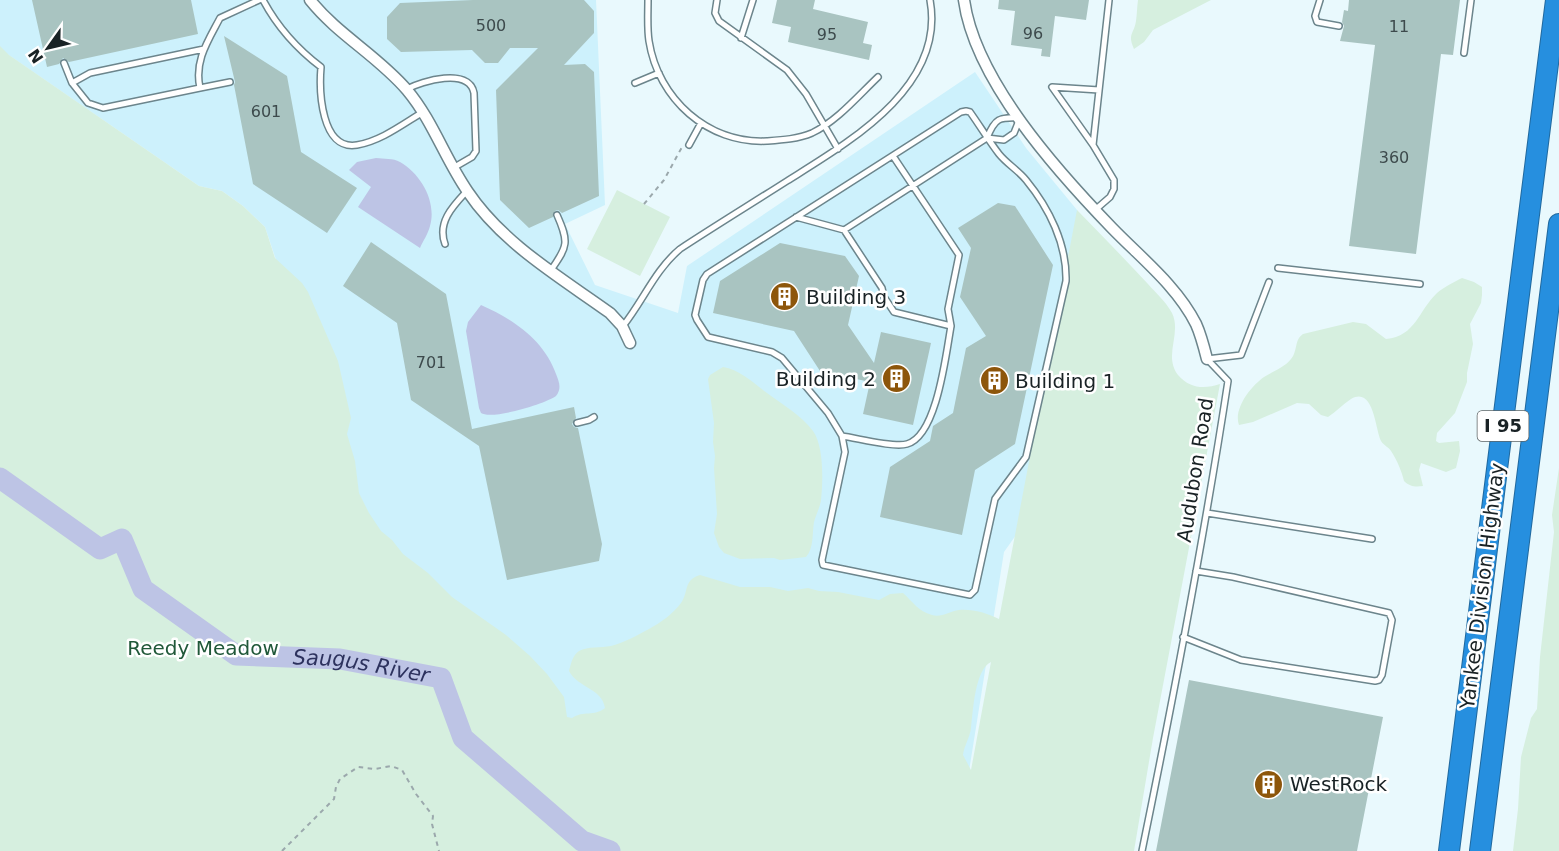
<svg xmlns="http://www.w3.org/2000/svg" width="1559" height="851" viewBox="0 0 1559 851" font-family="'DejaVu Sans',sans-serif">
<style>
.built{fill:#cdf1fc}
.green{fill:#d6efdf;fill-rule:evenodd}
.water{fill:#bdc4e5}
.lines{fill:none;stroke-linecap:round;stroke-linejoin:round}
.river{stroke:#bdc4e5;stroke-width:21}
.building{fill:#a9c4c1}
.service-casing{stroke:#6c858c;stroke-width:8}
.minor-casing{stroke:#6c858c;stroke-width:13}
.motorway-casing{stroke:#21699e;stroke-width:22}
.path{stroke:#9ba8ac;stroke-width:2;stroke-dasharray:4.5 4.5;stroke-linecap:butt}
.service{stroke:#fff;stroke-width:5}
.minor{stroke:#fff;stroke-width:10}
.motorway{stroke:#268fdf;stroke-width:20}
.labels{text-anchor:middle;stroke-width:5;stroke-linejoin:round;paint-order:stroke}
.number-label{font-size:16px;fill:#3d4a4c}
.shield{fill:#fff;stroke:#5e6466;stroke-width:1.5}
.shield-label{font-size:18px;font-weight:bold;fill:#192225}
.poi-label{font-size:20px;fill:#192225;stroke:#fff;text-anchor:start}
.street-label{font-size:20px;fill:#192225;stroke:#fff}
.park-label{font-size:20px;fill:#205839;stroke:#fff}
.water-label{font-size:21px;font-style:italic;fill:#2d325e;stroke:#fff}
</style>
<rect width="100%" height="100%" fill="#e9f9fd"/>
<path class="built" d="M0,0H596L605,205L565,224L595,285L678,313L687,266L975,72L1026,148L1077,210L1099,281L1028,518L1004,552L962,815L589,782L406,608L337,442L265,227L243,206L222,191L199,186L0,49Z"/>
<path class="green" d="M1138,0H1211L1153,30L1144,42L1134,49C1127,34 1134,34 1136,21C1137,14 1137,7 1138,0Z
M0,46L9,55L199,186L222,191L243,206L265,227L275,258L302,283L308,292L338,361L351,418L347,434L355,461L359,493L369,513L381,531L392,540L403,554L428,573L452,597L506,635L530,656L547,674L564,697L567,717L572,718C583,710 594,717 605,708C602,688 578,688 569,671C571,664 572,656 579,651C588,646 601,648 611,646C625,642 636,636 649,629C660,623 673,614 681,603C689,592 683,580 700,575L740,587H770L788,591L808,588L819,591L838,592L879,600L890,594L903,593C913,602 918,611 932,615C941,618 950,611 959,610C974,609 986,613 999,619L1077,210C1101,235 1125,259 1148,284C1156,293 1166,302 1172,313C1182,334 1163,355 1178,375C1190,389 1205,389 1220,384L1153,738L1134,851H0ZM991,662L971,770L963,755C964,746 970,737 971,728C973,711 975,669 991,662Z
M617,190L670,217L640,276L587,249Z
M1462,278L1474,282L1482,287V295L1481,303L1470,324L1473,344L1467,373V382L1455,413L1437,433L1436,441L1439,443L1459,441L1460,451L1456,468L1446,472L1421,463L1419,470L1423,486C1416,487 1410,487 1404,481C1402,472 1397,460 1391,451C1389,447 1384,446 1381,441C1375,429 1374,386 1351,399C1343,404 1336,412 1328,417L1321,415L1309,404L1297,403L1253,422L1239,425C1233,409 1251,386 1264,377C1273,371 1284,368 1291,359C1298,351 1294,340 1303,334L1353,322L1366,324L1386,339C1416,336 1418,311 1437,293C1444,287 1454,282 1462,278Z
M723,367C739,369 755,384 767,393C782,404 802,416 813,431C824,446 823,482 821,500C820,507 816,515 814,522C812,534 814,548 806,557L780,560L774,558L740,559L724,553L719,547L714,533L717,514L714,468L715,456L713,442L714,423L708,379L710,375Z
M1559,468V851H1513L1518,809L1521,757L1531,718L1537,709L1540,657L1554,532L1552,515Z"/>
<path class="water" d="M376,158C384,159 393,158 400,162C421,174 437,202 430,226C428,234 423,241 420,248L358,207L371,187L349,170L357,162Z
M481,305C513,319 544,340 556,374C559,382 562,388 556,396C545,404 492,420 481,413L479,408L466,331L468,322Z"/>
<g class="lines">
<path class="river" id="s1" d="M0,478L100,549L122,539L143,589L236,655L340,659L441,678L463,738L582,841L610,851"/>
</g>
<path class="building" d="M32,0H191L198,34L69,62L63,58L59,64L47,67Z
M473,0H584L594,11V33L564,65L585,64L594,72L599,196L562,213L558,210L555,211L553,217L529,228L500,200L496,90L538,48H510L498,63H485L472,50L401,52L387,39V17L400,3Z
M777,0H815L813,9L868,22L863,43L872,45L869,60L788,42L791,27L772,23Z
M999,0H1089L1086,20L1055,16L1050,57L1041,56L1042,49L1011,45L1015,11L998,9Z
M1349,0H1460L1453,55L1441,54L1416,254L1349,246L1375,45L1340,41L1344,26L1342,22L1344,10L1348,11Z
M224,36L287,76L301,152L357,188L327,233L253,184L234,85L235,82Z
M998,203L1015,206L1053,265L1015,444L975,470L962,535L880,517L890,467L930,441L933,426L953,413L966,348L986,336L960,297L971,248L958,228Z
M371,242L446,294L472,429L574,407L576,418L572,424L574,427L578,428L602,544L599,561L507,580L479,446L411,400L397,323L343,286Z
M780,243L845,256L859,276L848,325L874,363L881,332L931,343L913,425L863,414L870,382L820,371L794,331L713,313L720,281Z
M1189,680L1383,717L1357,851H1156Z"/>
<g class="lines">
<defs>
<path id="service" d="M263,0C278,28 296,48 321,67C319,91 321,151 357,145C381,141 403,124 423,112
M648,0C648,14 647,28 649,41C658,99 708,144 767,141C782,140 798,139 812,133C837,121 858,96 878,77
M717,0L715,13L719,21L787,70L806,94L838,149
M1320,0L1315,16L1317,22L1339,26
M741,38L753,0
M204,49L90,73L72,83L88,103L103,108L200,88C194,61 208,41 220,18L259,0
M1464,53L1471,0
M64,63L72,83
M635,83L659,73
M200,88L230,82
M407,89C422,81 469,67 474,93L476,151L472,157L453,168
M966,111L970,112C980,126 989,141 999,154C1007,164 1018,170 1026,180C1049,208 1067,244 1066,281L1026,457L995,499L975,590L970,595L823,565L822,560L845,452L842,436L828,413L782,358L772,352L708,337L697,320L695,315L703,280L707,274L961,112Z
M689,145L701,123
M1093,145L1052,87L1099,90
M893,156L959,255L948,309L951,326
M1095,210L1110,197L1114,189V180L1093,145L1109,0
M796,217L844,230L882,288L884,297L894,312L951,326C946,354 937,436 907,444C894,448 857,438 842,436
M844,230L987,138C995,118 999,117 1020,118L1014,133L1004,140L987,138
M445,244C437,222 453,206 467,191
M1278,268L1420,284
M551,270C568,246 569,242 557,215
M623,326C643,301 655,270 680,249C715,226 751,204 787,181C849,142 946,87 930,0
M1207,359L1241,355L1269,282
M577,423L589,420L594,417
M1207,513L1372,539
M1183,637L1241,660L1375,681L1379,680L1382,675L1392,620L1389,613L1233,577L1196,571
M1142,851C1174,695 1204,538 1228,381L1207,359"/>
<path id="minor" d="M310,0C338,35 378,56 407,90C433,121 445,159 468,192C503,244 560,277 610,313L622,326L630,343
M964,0C975,80 1057,171 1112,228C1140,257 1177,286 1196,324C1201,335 1204,347 1207,359"/>
<path id="motorway" d="M1449,851L1556,0
M1480,851L1559,224"/>
</defs>
<use href="#service" class="service-casing"/>
<use href="#minor" class="minor-casing"/>
<use href="#motorway" class="motorway-casing"/>
<path class="path" d="M644,204L664,180L682,147
M282,851L334,799L336,787L340,779L358,767L375,769L391,766L402,770L416,794L433,816L432,824L439,851"/>
<use href="#service" class="service"/>
<use href="#minor" class="minor"/>
<use href="#motorway" class="motorway"/>
</g>
<defs>
<symbol id="building-disc" viewBox="-11 -11 22 22"><circle r="9.5" fill="#8d560b" stroke="#fff"/><path d="M-4-6H4V6H1V3H-1V6H-4ZM-2.5-4.3h1.7v1.8h-1.7ZM.8-4.3h1.7v1.8H.8ZM-2.5-1h1.7V.8h-1.7ZM.8-1h1.7V.8H.8Z" fill="#fff"/></symbol>
</defs>
<g fill-rule="evenodd">
<use href="#building-disc" x="768" y="280" width="33" height="33"/>
<use href="#building-disc" x="880" y="362" width="33" height="33"/>
<use href="#building-disc" x="978" y="364" width="33" height="33"/>
<use href="#building-disc" x="1252" y="768" width="33" height="33"/>
</g>
<g class="labels">
<g class="number-label">
<text x="491" y="31">500</text>
<text x="1399" y="32">11</text>
<text x="1033" y="39">96</text>
<text x="827" y="40">95</text>
<text x="266" y="117">601</text>
<text x="1394" y="163">360</text>
<text x="431" y="368">701</text>
</g>
<rect class="shield" x="1477.5" y="411" width="51" height="30" rx="4.5"/>
<g class="shield-label">
<text x="1503" y="432">I 95</text>
</g>
<g class="poi-label">
<text x="806" y="304">Building 3</text>
<text x="876" y="386" text-anchor="end">Building 2</text>
<text x="1015" y="388">Building 1</text>
<text x="1290" y="791">WestRock</text>
</g>
<g class="street-label">
<text transform="translate(1195 470) rotate(-81)" y="7">Audubon Road</text>
<text transform="translate(1482 586) rotate(-83)" y="7">Yankee Division Highway</text>
</g>
<g class="park-label">
<text x="203" y="655">Reedy Meadow</text>
</g>
<g class="water-label">
<text dy="7" stroke="none"><textPath href="#s1" startOffset="441">Saugus River</textPath></text>
</g>
</g>
<g transform="translate(48 48) rotate(236)" stroke="#ffffff" stroke-width="4.5" paint-order="stroke">
<path d="M0-4.5L10 22L0 15L-10 22Z" fill="#192225"/>
<text y="-9" font-size="16" font-weight="bold" text-anchor="middle" fill="#192225">N</text>
</g>
</svg>
